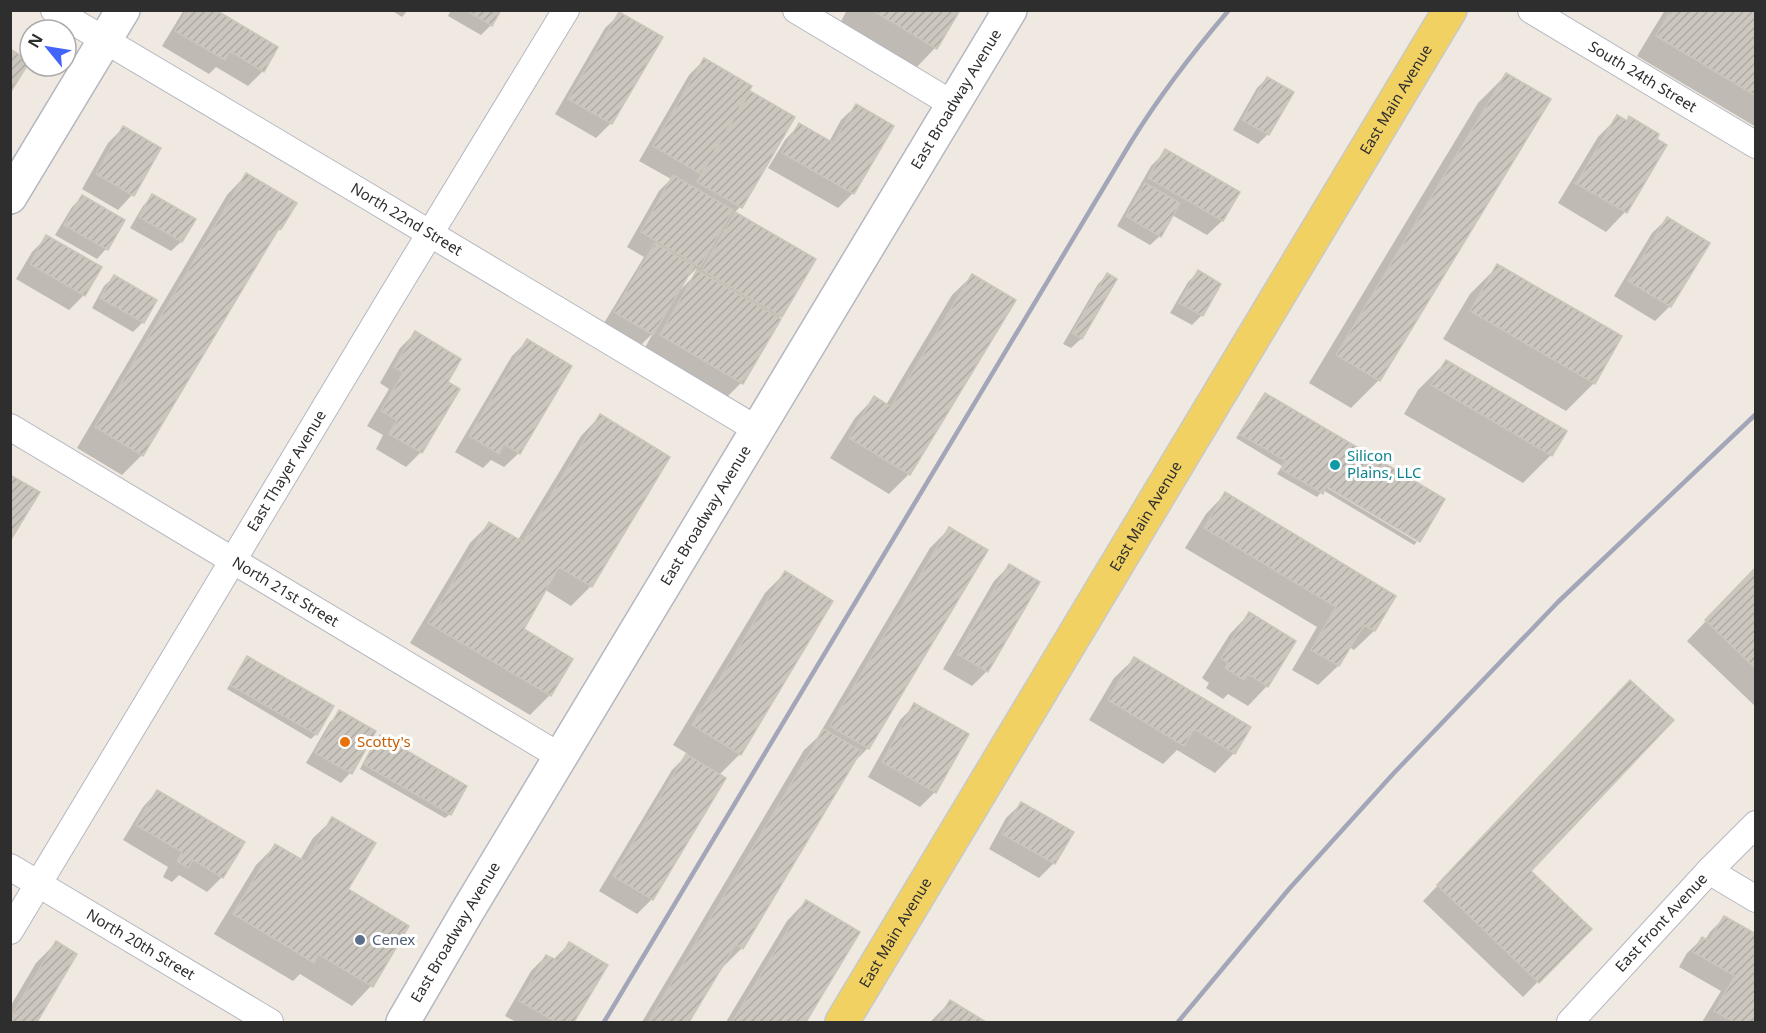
<svg xmlns="http://www.w3.org/2000/svg" width="1766" height="1033" viewBox="0 0 1766 1033" font-family="'Noto Sans',sans-serif">
<style>
.shadow{fill:#0003;fill-rule:evenodd}
.building{fill:url(#building-hatch);stroke:#cbc5ba;stroke-width:1.5}
.lines{fill:none;stroke-linecap:round;stroke-linejoin:round}
.street-casing{stroke:#b4b7c1;stroke-width:28}
.secondary-casing{stroke:#b4b7c1;stroke-width:36}
.primary-casing{stroke:#c9c9c9;stroke-width:36}
.street{stroke:#fff;stroke-width:26}
.secondary{stroke:#fff;stroke-width:33}
.primary{stroke:#f2d163;stroke-width:33}
.rail{stroke:#a3a6b8;stroke-width:4.5}
.culture-dot{fill:#0f9aa8;stroke:#fff;stroke-width:2}
.food-dot{fill:#e8710a;stroke:#fff;stroke-width:2}
.service-dot{fill:#5c6f8a;stroke:#fff;stroke-width:2}
.labels{text-anchor:middle;stroke-width:6;stroke-linejoin:round;paint-order:stroke}
.street-label{font-size:15px;fill:#2e2e2e;stroke:#fff}
.culture-label{font-size:15px;fill:#0d838f;stroke:#fff;text-anchor:start}
.food-label{font-size:15px;fill:#c56008;stroke:#fff;text-anchor:start}
.service-label{font-size:15px;fill:#4e5e75;stroke:#fff;text-anchor:start}
</style>
<defs>
<pattern id="building-hatch" width="6" height="6" patternUnits="userSpaceOnUse" patternTransform="scale(1.5)"><rect width="6" height="6" fill="#cbc7bf"/><path d="M-1 1l2-2M0 6l6-6M5 7l2-2" fill="none" stroke="#afaba4"/></pattern>
</defs>
<rect width="100%" height="100%" fill="#efe9e1"/>
<path class="shadow" d="M184,10H213L263,71L248,86L216,67L209,74L162,46Z
M391,10H408L402,17Z
M451,10H499L491,25L481,35L448,16Z
M847,10H958L935,48L916,68L840,23Z
M1665,10H1756V127L1637,56Z
M620,14L611,123L596,138L555,114L605,28Z
M704,60L748,91L793,117L740,207L734,213L814,260L741,383L722,402L641,355L653,333L637,349L601,328L644,257L627,247L659,191L671,179L639,161L689,75ZM697,268L693,277L678,292L684,281Z
M1506,75L1379,380L1351,408L1309,383L1478,103Z
M1267,78L1268,134L1258,144L1233,130L1257,88Z
M856,106L853,193L838,208L768,168L785,140L799,125L829,142L841,120Z
M1618,117L1626,122L1630,118L1655,139L1665,146L1625,212L1606,232L1558,203L1598,137Z
M123,128L132,195L118,210L82,189L108,143Z
M1166,151L1238,193L1222,221L1207,235L1172,215L1160,236L1150,245L1117,226L1151,166Z
M246,175L280,228L272,237L142,455L122,475L77,448L227,195Z
M152,196L194,220L181,242L171,251L130,228L143,206Z
M82,197L123,221L106,249L97,259L55,235L72,207Z
M1667,219L1708,243L1670,306L1655,321L1614,296L1652,233Z
M47,237L84,295L69,310L16,279L32,252Z
M1498,266L1594,383L1566,411L1443,339L1470,294Z
M1198,272L1219,284L1201,316L1192,325L1170,313L1188,282Z
M1107,275L1115,279L1081,339L1071,348L1063,344L1098,284Z
M972,276L1014,301L909,474L889,494L830,458L855,418L874,398L886,405L952,295Z
M114,277L143,322L133,332L92,308L104,286Z
M415,333L446,382L421,452L406,467L376,449L383,435L367,426L389,389L380,383L400,348Z
M527,341L519,453L504,467L491,460L483,468L455,452L512,356Z
M1446,362L1551,455L1523,483L1404,414L1418,390Z
M1265,395L1321,480L1319,483L1417,542L1414,545L1323,490L1317,497L1277,474L1282,466L1236,438Z
M600,416L591,586L571,606L544,589L522,630L571,660L550,695L530,715L410,643L470,543L490,523L518,540L581,436Z
M1225,494L1394,596L1374,631L1354,650L1349,647L1338,666L1318,685L1292,670L1317,627L1185,548L1206,514Z
M949,529L868,748L850,766L742,948L722,968L721,967L687,1022H642L804,750L817,738L930,548Z
M1009,566L987,671L972,686L943,669L994,581Z
M1756,568V707L1687,641Z
M785,573L740,754L719,775L652,899L637,914L599,891L672,770L688,754L673,745L765,593Z
M1249,614L1267,686L1248,706L1228,694L1223,699L1206,688L1209,683L1202,678L1230,634Z
M247,658L316,734L311,739L227,689L243,662Z
M1134,659L1234,753L1215,773L1177,750L1163,764L1089,720L1114,678Z
M1616,697L1529,871L1589,929L1523,997L1423,901Z
M915,705L935,792L920,807L868,777L900,720Z
M340,712L374,732L350,773L341,783L306,763L330,722Z
M380,737L450,814L445,818L360,769L375,741Z
M157,792L222,877L207,892L179,875L172,882L163,877L168,867L123,840L143,807Z
M1021,804L1071,833L1054,863L1039,878L989,849L1006,818Z
M333,819L346,890L371,986L352,1006L300,974L293,981L214,934L256,865L276,845L300,860L313,838Z
M806,901L858,933L804,1022H726L787,921Z
M1725,917L1756,935V1022H1702L1721,991L1679,967L1687,953L1702,939L1705,940L1710,932Z
M56,943L75,954L35,1022H10V1007L36,963Z
M569,944L606,965L572,1022H516L505,1016L531,971L546,956L553,960Z
M950,1002L983,1022H930Z"/>
<path class="building" d="M187,10H216L278,47L264,72L230,51L225,60L175,31Z
M466,10H501L492,26Z
M872,10H960L937,49Z
M1671,10H1756V96L1656,36Z
M619,12L663,37L612,124L568,99Z
M10,49L30,61L10,93Z
M704,58L752,86L701,174L653,146Z
M1506,73L1551,99L1380,381L1336,355Z
M1267,77L1294,92L1269,135L1242,120Z
M750,91L795,117L742,208L697,182Z
M856,104L894,126L854,194L782,153L799,123L833,143Z
M1617,115L1627,121L1629,116L1659,134L1657,139L1667,145L1627,213L1575,183L1577,182Z
M123,126L161,148L134,196L96,174Z
M1165,149L1240,192L1223,221L1148,178Z
M246,173L297,203L281,229L279,228L143,456L95,427Z
M673,175L733,210L700,267L641,232Z
M1145,183L1180,203L1161,237L1126,216Z
M152,194L196,219L182,242L139,217Z
M82,195L125,220L108,250L64,225Z
M735,212L816,259L782,317L702,270Z
M1667,217L1710,243L1671,307L1628,281Z
M46,235L102,267L85,296L30,264Z
M655,243L694,266L653,335L614,312Z
M1497,264L1622,336L1595,384L1470,311Z
M697,270L781,319L743,384L660,335Z
M1198,270L1221,284L1203,316L1179,303Z
M1107,273L1117,279L1082,339L1072,333Z
M972,274L1016,300L910,475L849,438L874,396L891,407Z
M114,275L157,300L144,323L100,298Z
M415,331L461,359L448,382L460,389L422,453L389,434L397,420L381,411L403,373L394,367Z
M527,339L572,366L520,454L504,444L499,454L469,436Z
M1446,360L1567,431L1552,456L1431,385Z
M1265,393L1445,499L1420,542L1326,486L1323,494L1281,469L1286,461L1239,434Z
M600,414L670,457L592,587L559,567L524,629L573,659L551,696L428,623L489,522L523,542Z
M10,475L40,492L10,541Z
M1225,492L1396,596L1375,631L1364,625L1339,666L1311,650L1336,607L1204,528Z
M949,527L988,550L869,749L830,726Z
M1009,564L1040,582L988,672L957,654Z
M1756,567V669L1705,620Z
M785,571L833,601L741,755L692,725Z
M1249,612L1296,641L1268,687L1248,674L1244,680L1225,668L1228,663L1221,658Z
M247,656L334,706L317,735L230,685Z
M1134,657L1251,727L1235,754L1194,729L1184,746L1108,700Z
M1630,680L1674,720L1531,871L1592,929L1539,983L1437,885Z
M914,703L969,734L936,793L882,762Z
M339,710L376,731L352,774L315,753Z
M824,729L861,751L743,949L736,944L689,1022H648Z
M380,735L467,786L451,815L363,764Z
M686,754L726,778L653,900L613,876Z
M157,790L245,842L223,878L193,860L188,868L177,861L182,852L136,825Z
M1021,802L1074,832L1055,864L1002,834Z
M332,817L376,843L348,889L409,926L373,987L318,954L314,963L233,914L275,844L306,862Z
M806,900L860,932L806,1022H732Z
M1724,916L1756,934V1022H1734L1714,1011L1735,976L1693,952L1702,937L1709,941Z
M56,941L77,954L37,1022H10V1018Z
M569,942L608,965L574,1022H556L519,1001L546,955L558,961Z
M950,1000L986,1022H936Z"/>
<g class="lines">
<defs>
<g id="street">
<path id="s1" d="M54,10L369,197L758,430"/>
<path d="M796,10L954,105"/>
<path id="s2" d="M1531,10L1756,145"/>
<path id="s3" d="M10,427L561,757"/>
<path id="s4" d="M10,867L270,1022"/>
<path d="M1709,871L1756,899"/>
<path id="s5" d="M10,931L392,296L566,10"/>
<path id="s6" d="M1570,1022L1709,871L1756,824"/>
</g>
<g id="secondary">
<path d="M10,197L123,10"/>
<path id="s7" d="M403,1022L467,912L1010,10"/>
</g>
<g id="primary">
<path id="s8" d="M842,1022L1450,10"/>
</g>
</defs>
<use href="#street" class="street-casing"/>
<use href="#secondary" class="secondary-casing"/>
<use href="#primary" class="primary-casing"/>
<use href="#street" class="street"/>
<use href="#secondary" class="secondary"/>
<use href="#primary" class="primary"/>
<path class="rail" d="M604,1022L1131,142C1160,95 1193,52 1229,10
M1178,1022L1289,889L1393,774L1558,602L1756,414"/>
</g>
<circle class="culture-dot" cx="1335" cy="465" r="6"/>
<circle class="food-dot" cx="345" cy="742" r="6"/>
<circle class="service-dot" cx="360" cy="940" r="6"/>
<g class="labels">
<g class="street-label">
<text dy="5" stroke="none"><textPath href="#s2" startOffset="130">South 24th Street</textPath></text>
<text dy="5" stroke="none"><textPath href="#s7" startOffset="1076">East Broadway Avenue</textPath></text>
<text dy="5" stroke="none"><textPath href="#s8" startOffset="1076">East Main Avenue</textPath></text>
<text dy="5" stroke="none"><textPath href="#s1" startOffset="410">North 22nd Street</textPath></text>
<text dy="5" stroke="none"><textPath href="#s5" startOffset="537">East Thayer Avenue</textPath></text>
<text dy="5" stroke="none"><textPath href="#s7" startOffset="590">East Broadway Avenue</textPath></text>
<text dy="5" stroke="none"><textPath href="#s8" startOffset="590">East Main Avenue</textPath></text>
<text dy="5" stroke="none"><textPath href="#s3" startOffset="321">North 21st Street</textPath></text>
<text dy="5" stroke="none"><textPath href="#s6" startOffset="135">East Front Avenue</textPath></text>
<text dy="5" stroke="none"><textPath href="#s7" startOffset="104">East Broadway Avenue</textPath></text>
<text dy="5" stroke="none"><textPath href="#s8" startOffset="104">East Main Avenue</textPath></text>
<text dy="5" stroke="none"><textPath href="#s4" startOffset="152">North 20th Street</textPath></text>
</g>
<g class="culture-label">
<text x="1347" y="461">Silicon<tspan x="1347" dy="17">Plains, LLC</tspan></text>
</g>
<g class="food-label">
<text x="357" y="747">Scotty's</text>
</g>
<g class="service-label">
<text x="372" y="945">Cenex</text>
</g>
</g>
<rect width="1766" height="1033" fill="none" stroke="#2e2e2e" stroke-width="24"/>
<g transform="translate(48 48) rotate(300)"><circle r="28" fill="#ffffff" stroke="#ababab" stroke-width="1.5"/>
<path d="M0-4.5L10 22L0 15L-10 22Z" fill="#4264fb"/>
<text y="-9" font-size="16" font-weight="bold" text-anchor="middle" fill="#2e2e2e">N</text>
</g>
</svg>
